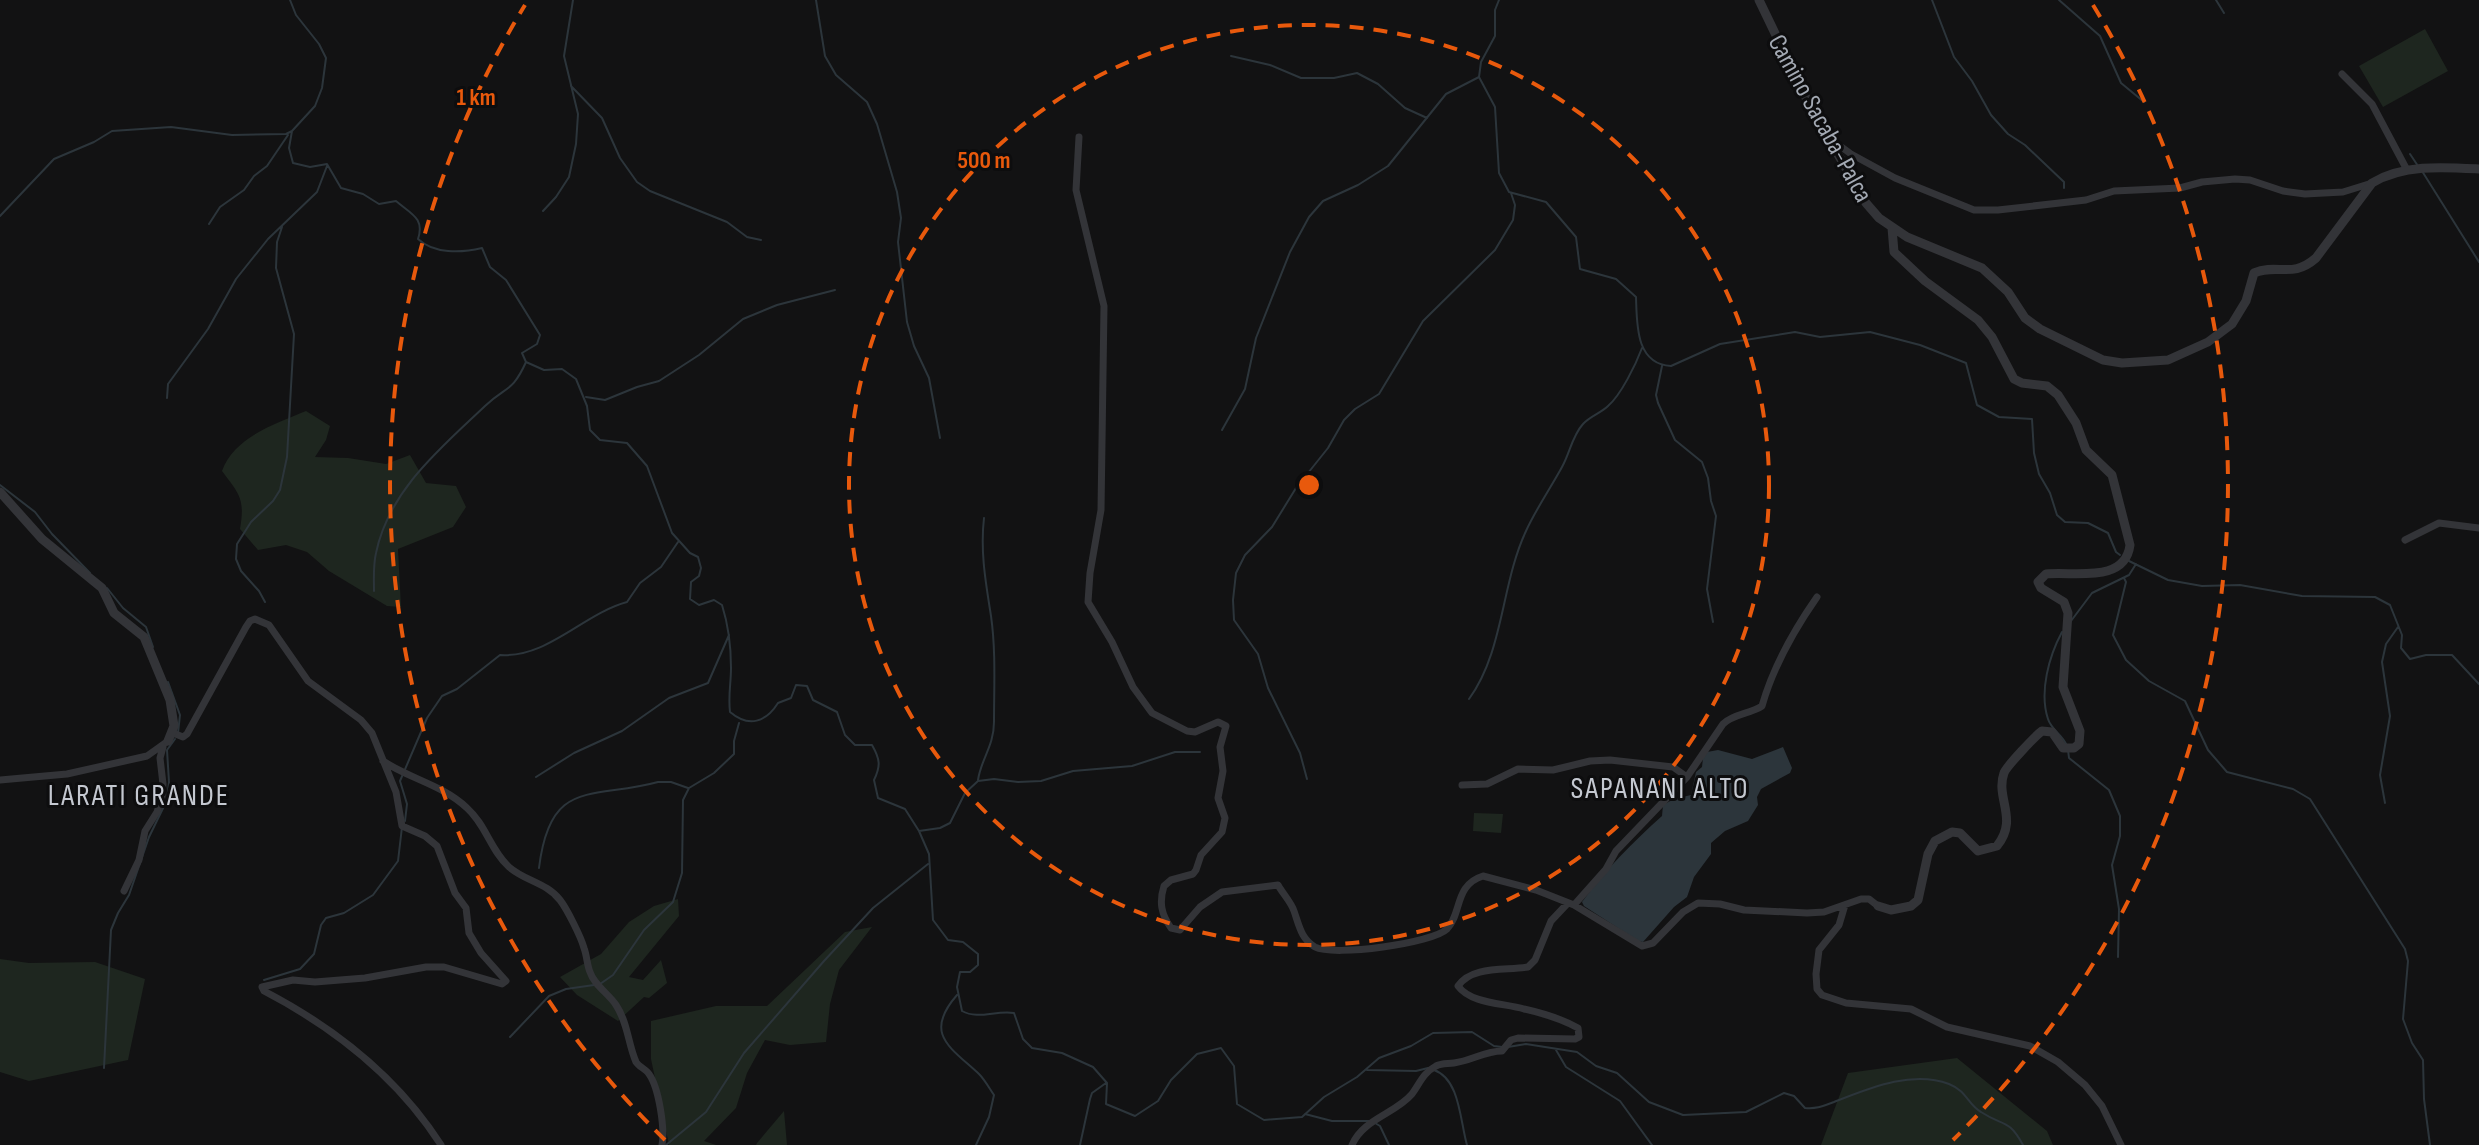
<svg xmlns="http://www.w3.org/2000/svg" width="2479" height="1145" viewBox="0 0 2479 1145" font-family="'Sofia Sans Condensed',sans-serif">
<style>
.green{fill:#1e261f}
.water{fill:#2c353b}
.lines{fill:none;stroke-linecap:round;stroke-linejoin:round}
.stream{stroke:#2c353b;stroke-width:2}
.minor{stroke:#333438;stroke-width:7}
.tertiary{stroke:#333438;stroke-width:9}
.ring{fill:none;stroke:#e8590c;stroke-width:4;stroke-dasharray:14 10}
.labels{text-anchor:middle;stroke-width:6;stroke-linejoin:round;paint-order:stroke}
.street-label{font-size:26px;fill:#a3a9b3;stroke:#0d0d0e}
.quarter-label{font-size:30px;letter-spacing:2px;fill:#c4c8d0;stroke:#0d0d0e}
.centre{fill:#e8590c;stroke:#0d0d0e;stroke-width:4}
.ring-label{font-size:24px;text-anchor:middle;font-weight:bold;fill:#e8590c;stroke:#0d0d0e;stroke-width:6;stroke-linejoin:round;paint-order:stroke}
</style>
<rect width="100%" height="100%" fill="#121213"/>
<path class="green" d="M2425,29L2448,71L2383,107L2359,66Z
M306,411L330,426L326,440L315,457L348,458L386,464L410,455L426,483L456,486L466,507L453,527L398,549L401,607L387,606L329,571L307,552L286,545L258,550L240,529C245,499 240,495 222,471C234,437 275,424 306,411Z
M1474,813L1503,814L1501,833L1473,831Z
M678,899L679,916L629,977L643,980L661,960L667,983L649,998L644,997L618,1021L577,995L560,977L601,954L629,922L654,906Z
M872,927L839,970L830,1004L826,1042L790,1045L765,1040L747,1073L736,1108L704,1141L716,1145H669L651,1059V1021L716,1006H767L845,932Z
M0,959L29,963L95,962L145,979L128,1060L29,1081L0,1072Z
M1957,1058L2047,1131L2053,1145H1821L1848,1073Z
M784,1111L787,1145H756L757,1143Z"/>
<path class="water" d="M1783,747L1792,768L1790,773L1761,789L1757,797L1758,805L1748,821L1725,831L1711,843V854L1694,877L1687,897L1674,907L1643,942L1638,941L1584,906L1582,902C1605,870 1633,842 1662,816L1663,805L1674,799L1691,795L1696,772L1702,767L1703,758L1707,752L1718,750L1752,759Z"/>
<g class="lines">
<path class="stream" d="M290,0L296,15L319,44L326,58L322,88L315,106L292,131L289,148L293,163L310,167L327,164L341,188L363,194L379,204L396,201C411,214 425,218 418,239C434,254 461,253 482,248L490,267L506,280L540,335L537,344L522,353L526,362L544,370L562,369L576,379L587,406L590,430L600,440L627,443L647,466L672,533L690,553L698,557L701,568L699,576L691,582L690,599L699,605L714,600L722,605C729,627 731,645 731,668C731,684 728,695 730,712C749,728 766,722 778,703L791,698L796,685L807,686L813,700L837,712L845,735L855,745H872C880,759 881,766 874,780L878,798L905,809L919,831L929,854L933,920L948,940L963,942L978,954V965L970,972H960L957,987L962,1011C978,1020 996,1010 1014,1013L1023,1039L1032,1048L1062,1053L1093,1067L1107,1083L1106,1104L1135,1116L1158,1101L1171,1080L1197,1054L1221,1048L1234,1066L1237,1104L1264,1120L1302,1117L1324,1097L1357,1077L1379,1058L1411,1046L1433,1033L1472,1032L1494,1046L1502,1047
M816,0L825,56L836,75L867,102L877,124L897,192L901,218L898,242L907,322L914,346L929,378L940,438
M1499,0L1495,10V36L1481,62L1479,77L1495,107L1499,173L1509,192L1546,202L1576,237L1580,269L1616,279L1636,297C1637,323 1635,364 1671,366L1720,344L1795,332L1820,337L1870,332L1920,345L1966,363L1977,405L1999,417L2032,419L2034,453L2039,474L2050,493L2057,515L2065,522L2088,523L2108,533L2116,552L2120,555
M1932,0L1954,57L1972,81L1991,115L2008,134L2025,145L2064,182V188
M2059,0L2100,36L2121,83L2144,102
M2216,0L2224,13
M1231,56L1270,65L1301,78H1334L1357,73L1378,84L1405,108L1427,118
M571,86L602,118L620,158L637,182L650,191L727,222L747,237L761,240
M2410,154L2418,166
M2422,171L2479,262
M543,211L556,197L569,177L576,144L578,114L564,56L573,0
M0,216L54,159L94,142L112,131L171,127L232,135L286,134L292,131
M209,224L220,207L244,190L254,176L267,166L288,135
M1662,366L1656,395L1658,403L1675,440L1702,462L1708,478L1711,501L1716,516L1707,589L1713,622
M586,397L605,400L637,387L659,381L699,355L743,319L777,305L835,290
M167,398L168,384L208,329L236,279L268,239L317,192L327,166
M1222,430L1245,389L1256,338L1290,252L1309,217L1323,201L1358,185L1388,166L1446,94L1479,77
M0,485L35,512L52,534L90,573
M2129,561L2168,580L2202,586L2240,585L2302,596L2375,597L2390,605L2402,635L2401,648L2410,659L2426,655H2452L2479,684
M2124,578L2126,582L2113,635L2126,660L2149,681L2185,701L2208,750L2227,772L2293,789L2310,799L2405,949L2408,961L2403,1019L2412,1043L2423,1060L2424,1099L2430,1145
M107,588L123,608L146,627L153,647
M374,591C374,578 373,566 376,553C389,490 441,448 485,406C506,386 512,393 526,362
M265,602L259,591L241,571L236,559L237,544L251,522L273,501L280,490L287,457L294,334L276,268L277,242L282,227
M2071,621L2092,593L2129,575L2136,564
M2062,632C2049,656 2039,692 2048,719C2051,729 2062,735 2066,744
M168,682L180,715L178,733
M1469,699C1504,651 1501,584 1526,531C1536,509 1550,489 1562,467C1570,453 1572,436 1583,424C1590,416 1601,413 1608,406C1621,395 1636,364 1642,348
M2068,750L2069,758L2109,790L2120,816V836L2112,865L2119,909L2118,957
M536,777L574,753L622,731L669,698L708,683L729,635
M1307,779L1300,753L1268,688L1258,654L1234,620L1233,600L1236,573L1245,555L1272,527L1296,488L1328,448L1344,420L1355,409L1379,394L1423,321L1495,250L1513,220L1515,205L1511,193
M978,780C981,759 994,746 994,722C994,687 996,651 991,616C986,584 980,552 984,518
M2385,803L2380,775L2390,716L2382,662L2386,644L2398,627
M405,821L407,804L400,781L427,718L442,696L457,689L500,655C548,658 583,614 627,602L640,583L661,567L678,542
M919,831L940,828L950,823L965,793L978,781L994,779L1018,782L1041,781L1073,771L1132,766L1175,752H1200
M539,868C550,777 592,800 658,782H671L688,788
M264,980L300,969L314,954L321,925L326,918L344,913L373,895L398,861L402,827
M600,984L613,975L644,930L673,902L682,873L683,800L689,788L714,773L734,754V741L739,723
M957,995C923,1034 950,1047 979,1074C985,1080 989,1088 994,1095L989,1117L976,1145
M510,1037L549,996L566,989L594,985
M1508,1047L1526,1044L1577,1052L1596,1066L1617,1073L1649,1102L1683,1115L1746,1112L1784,1093L1794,1096L1805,1108C1818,1109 1823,1106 1834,1102C1870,1088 1912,1070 1949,1084C1967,1091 1968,1105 1981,1112C2004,1127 2008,1118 2023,1145
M1556,1050L1566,1067L1620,1101L1652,1145
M104,1068L111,930L118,913L129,895L149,837L167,800L169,782L167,750L175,739
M1367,1070L1416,1071L1428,1068
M1434,1070C1460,1079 1460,1121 1467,1145
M1305,1114L1332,1121H1369
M1375,1123L1380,1126L1389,1145
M666,1145L706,1112L744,1053L824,961L873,908L928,864
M1080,1145L1090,1099L1092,1093L1106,1083"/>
<path class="minor" d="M2342,74L2372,104L2407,170
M1079,137L1076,190L1104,306L1101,510L1090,573L1088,602L1112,642L1133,687L1152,713L1187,731L1195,732L1218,722L1226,726L1220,747L1223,771L1218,798L1225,818L1222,832L1201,855L1196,870L1193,874L1171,880L1164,886C1159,902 1161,914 1171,928L1180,930L1200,907L1222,892L1278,885C1283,894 1291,902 1294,911C1299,925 1301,939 1315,947C1334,957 1433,943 1447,929C1462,914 1454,885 1483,876L1536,890L1574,905L1642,946L1653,943L1683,912L1698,903L1720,904L1744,910L1807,913L1824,912L1861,899H1869L1878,906
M1832,140L1851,154L1895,178L1974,210H1998L2086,200L2114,191L2180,188L2202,182L2235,179L2250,180L2283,191L2305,194L2343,192L2372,183
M2405,540L2439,523L2479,528
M173,733L183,737L187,734L246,627L250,621L255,619L269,625L308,681L361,720L372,733L396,792L402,826L425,836L437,846L455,893L466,908L469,933L481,953L506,981L502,984L444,967H426L365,978L315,982L293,980L262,987L264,991C335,1028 398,1078 441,1145
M383,761C410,779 443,785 467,808C486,825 491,851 509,867C525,881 547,883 560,900C567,909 581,937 584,948C587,956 587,965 590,972C594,985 609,994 616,1005C628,1023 628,1044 636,1062C639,1067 646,1069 649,1074C659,1088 665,1129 662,1145
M0,780L67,774L147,756L168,741
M1462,785L1487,784L1518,769L1553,770L1590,761L1610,760L1673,767L1687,777
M124,891L139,860L145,831L157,812L162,797L163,784L160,758L163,747
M1574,905L1606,869L1616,851L1687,777L1723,724C1733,714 1750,714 1762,706C1773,667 1794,630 1817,597
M1845,905L1839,925L1819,950L1816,974L1817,989L1822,995L1846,1003L1911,1009L1947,1027L2030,1046L2058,1062L2085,1085L2102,1106L2121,1145
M1352,1145C1363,1119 1395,1114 1412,1094C1420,1083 1423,1073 1436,1066C1442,1063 1447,1064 1454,1063C1471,1061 1485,1051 1502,1051L1511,1040L1518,1038L1575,1039L1579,1037L1578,1028C1562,1019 1542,1013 1524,1009C1504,1003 1471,1004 1458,986C1472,965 1507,971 1528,967L1535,960L1551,921L1567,904"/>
<path class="tertiary" d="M1759,0L1809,104L1866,203L1879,218L1907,237L1982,268L2008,292L2025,318L2040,329L2103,360L2122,363L2168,360L2208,342L2232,324L2246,301L2254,273C2278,263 2292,279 2316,258L2372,183C2403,164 2444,167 2479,169
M0,492L42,539L102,588L114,613L144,637L170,700L174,726L168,741
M1878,906L1891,910L1911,906L1918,900L1928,854L1935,841L1952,832L1960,833L1978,851L1997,846C2019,819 1995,798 2004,773C2006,767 2035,736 2042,731L2052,732L2063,748H2074L2079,744L2080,731L2063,687L2068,613L2064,602L2041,588L2038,582L2046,574C2074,571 2125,584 2130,545L2112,475L2086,450L2076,423L2058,395L2047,386L2022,383L2014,379L1992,337L1978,320L1925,281L1894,252L1892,228"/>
</g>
<g class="ring">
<circle cx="1309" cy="485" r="460"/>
<path d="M665 1140A919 919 0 0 1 525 5M2093 5A919 919 0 0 1 1953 1140"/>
</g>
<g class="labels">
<g class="street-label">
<text transform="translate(1821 118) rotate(61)" y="9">Camino Sacaba-Palca</text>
</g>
<g class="quarter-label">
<text x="1660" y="798">SAPANANI ALTO</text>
<text x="139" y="805">LARATI GRANDE</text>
</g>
</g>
<circle cx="1309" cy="485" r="12" class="centre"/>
<g class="ring-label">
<text x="476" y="105">1 km</text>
<text x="984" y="168">500 m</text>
</g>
</svg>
